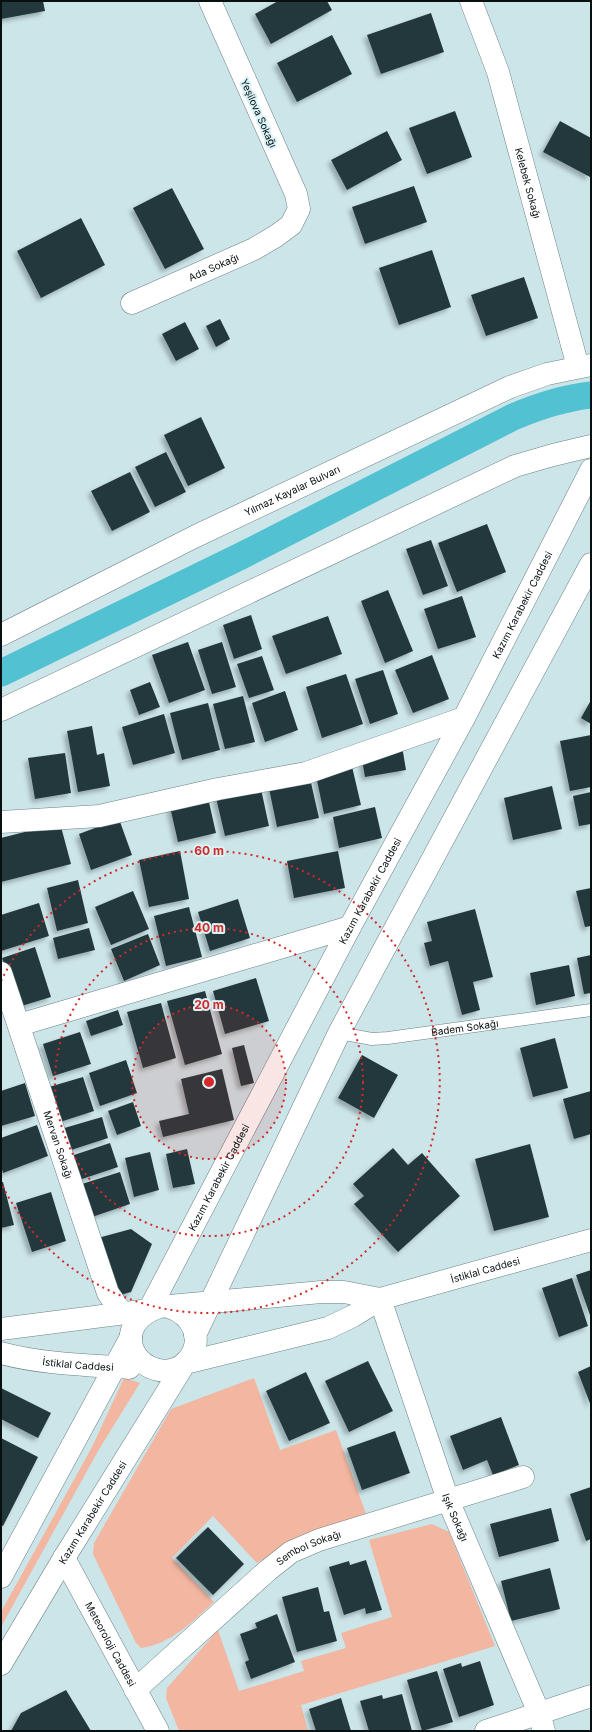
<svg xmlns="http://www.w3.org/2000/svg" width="592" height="1732" viewBox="0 0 592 1732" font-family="Inter,sans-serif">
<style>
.green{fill:#f3b6a0}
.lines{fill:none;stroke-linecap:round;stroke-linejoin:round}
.canal{stroke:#52c1d1;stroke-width:27}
.building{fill:#24393c;filter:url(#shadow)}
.service-casing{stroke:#6b8185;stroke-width:13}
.minor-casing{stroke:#6b8185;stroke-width:23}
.tertiary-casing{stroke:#6b8185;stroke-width:23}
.service{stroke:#fff;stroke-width:12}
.minor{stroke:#fff;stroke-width:22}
.tertiary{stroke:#fff;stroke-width:22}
.ring{fill:none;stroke:#d62828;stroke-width:2;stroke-dasharray:2 4}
.labels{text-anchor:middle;stroke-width:4;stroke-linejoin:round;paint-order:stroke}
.street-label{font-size:10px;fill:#070f11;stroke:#d9f2f6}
.centre{fill:#d62828;stroke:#d9f2f6;stroke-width:2}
.ring-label{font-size:12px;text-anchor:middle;font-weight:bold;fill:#d62828;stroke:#d9f2f6;stroke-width:4;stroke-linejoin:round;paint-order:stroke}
</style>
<defs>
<filter id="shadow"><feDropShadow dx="-3.5" dy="3.5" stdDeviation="2" flood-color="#0004"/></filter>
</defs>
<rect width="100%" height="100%" fill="#cce5e9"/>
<path class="green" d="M124,1378L140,1383L98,1451L1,1627V1612L92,1447Z
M254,1378L280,1450L336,1430L366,1514L301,1535L257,1563L213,1516L172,1558L214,1602C192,1622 171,1644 141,1648L136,1643L93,1554L94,1543L171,1409Z
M432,1524L449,1532L495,1646L301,1705L308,1731H179L166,1698L167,1688L218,1630L239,1691L304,1671L301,1661L346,1648L341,1633L392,1617L369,1540Z"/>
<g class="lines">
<path class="canal" d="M1,673L241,556L513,417C539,406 563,398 591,395"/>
</g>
<path class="building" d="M1,1H43L45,11L1,19Z
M278,1H327L332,10L271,44L255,14Z
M431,13L444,52L381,74L367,35Z
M332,35L352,74L297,102L277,63Z
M455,111L472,157L427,174L409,128Z
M560,121L591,138L590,177L543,152Z
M387,131L402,160L347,190L331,160Z
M414,186L427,222L365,244L352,207Z
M172,188L204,249L165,269L133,208Z
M81,218L105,265L41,298L17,251Z
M432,250L451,307L399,325L379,268Z
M524,277L538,318L486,336L471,295Z
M220,319L230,339L216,347L206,326Z
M185,322L199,349L176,361L162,334Z
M201,417L225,468L188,486L164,435Z
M166,452L186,492L155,507L135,467Z
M130,472L150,512L112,531L91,491Z
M487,524L506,572L457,592L438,543Z
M431,540L448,586L423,595L406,549Z
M388,590L413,651L385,663L361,601Z
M462,596L476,637L438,649L424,609Z
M251,615L262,649L234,659L223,625Z
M328,616L342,654L286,674L272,636Z
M188,642L205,690L169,703L152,655Z
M222,642L236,687L212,694L198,650Z
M432,655L449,699L413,713L395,670Z
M262,656L274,690L249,698L237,664Z
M383,670L398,714L370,724L355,679Z
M346,674L363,724L322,738L306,687Z
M150,682L160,707L139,715L130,690Z
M285,691L298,730L265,742L252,703Z
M243,696L255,742L225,749L213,704Z
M591,700V724L581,718Z
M208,703L220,750L182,760L170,713Z
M164,714L175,753L133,765L122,727Z
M92,726L97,755L104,753L110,786L78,792L67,731Z
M591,735V787L570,791L560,741Z
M402,746L406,770L365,777L361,754Z
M65,753L71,793L35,799L28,758Z
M350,758L361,805L324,814L314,766Z
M307,765L319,818L277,827L266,774Z
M258,775L269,826L225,836L213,785Z
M552,786L562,829L513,840L504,798Z
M206,789L216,833L178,842L168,798Z
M591,792V824L579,826L573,796Z
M375,807L382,838L339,848L333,817Z
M119,819L132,855L91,870L79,834Z
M60,823L71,864L1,882V838Z
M180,851L189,899L149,907L139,860Z
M338,851L345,888L294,898L287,861Z
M78,880L88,923L57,931L47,888Z
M591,888V926L585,927L576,891Z
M133,891L149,929L111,945L95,907Z
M238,899L250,938L210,951L198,912Z
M39,903L49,936L1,951V915Z
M189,907L202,957L166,966L154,916Z
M475,909L493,977L473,982L480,1010L462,1015L448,961L430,966L424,943L432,941L427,922Z
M89,928L95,950L58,959L53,938Z
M148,934L160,965L124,981L111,949Z
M35,947L51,997L18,1007L2,958Z
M591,955V993L584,994L577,958Z
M569,965L575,996L536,1005L530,973Z
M256,978L269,1021L225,1034L213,991Z
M205,991L222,1054L185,1065L167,1001Z
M161,1003L176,1058L143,1068L127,1012Z
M118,1010L123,1025L91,1036L86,1021Z
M80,1032L91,1064L53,1076L43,1044Z
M555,1038L568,1088L533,1097L520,1048Z
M244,1045L254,1083L241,1086L232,1048Z
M362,1055L398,1075L374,1118L338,1098Z
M126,1060L137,1093L100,1106L89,1073Z
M222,1069L234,1120L163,1137L159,1121L189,1114L181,1079Z
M83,1077L94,1111L60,1122L49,1087Z
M25,1083L35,1116L1,1126V1091Z
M591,1091V1134L574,1139L563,1099Z
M133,1102L141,1126L117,1135L108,1111Z
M102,1117L108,1138L68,1151L61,1129Z
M37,1125L48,1156L3,1173L1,1166V1138Z
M110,1143L118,1167L76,1181L68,1157Z
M530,1144L549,1217L494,1231L475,1159Z
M393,1148L408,1165L422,1153L460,1196L398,1252L354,1204L364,1196L353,1184Z
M187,1149L195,1184L173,1188L166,1154Z
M150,1152L159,1190L134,1197L125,1158Z
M120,1172L130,1204L92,1217L82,1184Z
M1,1182H3L14,1225L1,1228Z
M51,1192L66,1241L32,1252L16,1203Z
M131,1229L152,1244L131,1292L120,1295L98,1238Z
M591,1270V1318L576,1275Z
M572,1278L588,1326L559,1337L542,1288Z
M368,1361L393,1411L349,1432L325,1381Z
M591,1366V1406L578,1372Z
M306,1372L330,1423L289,1441L266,1391Z
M1,1388L51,1413L38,1438L1,1419Z
M501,1417L519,1465L493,1475L487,1460L463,1470L450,1436Z
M395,1431L410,1473L362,1490L347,1448Z
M1,1438L38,1457L3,1526L1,1525Z
M591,1487V1539L586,1541L570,1494Z
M551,1508L559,1541L499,1557L490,1524Z
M208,1527L244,1564L213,1595L176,1558Z
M366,1560L382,1610L366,1614L365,1608L344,1615L329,1567L349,1561L350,1565Z
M550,1568L560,1609L511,1621L501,1581Z
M318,1587L324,1612L329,1611L337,1641L297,1652L282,1597Z
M277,1614L295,1662L251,1679L245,1662L249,1660L240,1634L257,1628L255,1623Z
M480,1661L494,1705L459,1717L443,1669L461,1663L462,1667Z
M437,1671L453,1722L422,1731L407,1680Z
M66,1690L91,1731H11L21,1713Z
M402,1694L412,1731H369L360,1701L382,1695L383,1699Z
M341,1698L351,1731H316L309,1709Z"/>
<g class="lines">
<defs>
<g id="service">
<path id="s1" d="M339,1033L372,1039L388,1038L591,1010"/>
</g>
<g id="minor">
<path id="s2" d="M471,1L498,72L578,367"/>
<path id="s3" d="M132,303L254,249L276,236L291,225L299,209L296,194L210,1"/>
<path d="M1,822L99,816L218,789L306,773L464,718"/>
<path id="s4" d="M1,973L108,1293L122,1313"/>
<path d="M19,1025L350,927"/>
<path id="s5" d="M380,1299L448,1500L539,1713L544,1731"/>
<path id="s6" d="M135,1690L267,1571L291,1552L319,1540L523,1477"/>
</g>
<g id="tertiary">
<path id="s7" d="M1,635L194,537L510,387L547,374L591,365"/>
<path d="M1,710L515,466L553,455L591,446"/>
<path d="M169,1307C193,1315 206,1341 186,1362C170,1378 143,1370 134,1352C124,1330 139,1314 159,1307L321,1292H344L380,1299"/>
<path id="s8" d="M1,1329L149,1310L350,927L464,718L591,470"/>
<path d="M195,1335L339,1033L591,564"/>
<path id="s9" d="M1,1353C42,1364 86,1365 129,1368"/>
<path id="s10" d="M64,1558L158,1731"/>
<path d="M1,1577L131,1337"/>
<path id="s11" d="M1,1664L64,1558L185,1363L328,1328L353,1316L380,1299L591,1240"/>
<path d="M486,1731L591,1696"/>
</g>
</defs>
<use href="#service" class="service-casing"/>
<use href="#minor" class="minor-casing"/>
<use href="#tertiary" class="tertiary-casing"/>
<use href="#service" class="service"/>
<use href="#minor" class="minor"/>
<use href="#tertiary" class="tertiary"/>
</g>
<circle cx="209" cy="1082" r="77" fill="#d62828" fill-opacity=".12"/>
<g class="ring">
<circle cx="209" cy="1082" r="77"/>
<circle cx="209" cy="1082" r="154"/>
<path d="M1 981A231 231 0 1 1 1 1183"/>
</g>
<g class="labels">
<g class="street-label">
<text transform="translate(259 113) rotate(66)" y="4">Yeşilova Sokağı</text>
<text dy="4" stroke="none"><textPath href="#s2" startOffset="191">Kelebek Sokağı</textPath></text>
<text dy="4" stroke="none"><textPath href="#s3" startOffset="89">Ada Sokağı</textPath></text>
<text dy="4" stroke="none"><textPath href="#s7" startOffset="325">Yılmaz Kayalar Bulvarı</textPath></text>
<text dy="4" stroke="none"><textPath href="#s8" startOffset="947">Kazım Karabekir Caddesi</textPath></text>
<text dy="4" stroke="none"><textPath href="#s8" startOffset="623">Kazım Karabekir Caddesi</textPath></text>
<text dy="4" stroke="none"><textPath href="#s1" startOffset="127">Badem Sokağı</textPath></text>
<text dy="4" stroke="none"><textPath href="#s4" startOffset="181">Mervan Sokağı</textPath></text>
<text dy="4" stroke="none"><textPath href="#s8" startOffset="299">Kazım Karabekir Caddesi</textPath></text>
<text dy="4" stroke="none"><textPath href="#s11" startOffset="669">İstiklal Caddesi</textPath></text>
<text dy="4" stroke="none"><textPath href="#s9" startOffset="78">İstiklal Caddesi</textPath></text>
<text dy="4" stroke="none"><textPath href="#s11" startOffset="177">Kazım Karabekir Caddesi</textPath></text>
<text dy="4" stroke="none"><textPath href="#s5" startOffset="231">Işık Sokağı</textPath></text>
<text dy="4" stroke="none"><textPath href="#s6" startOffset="226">Sembol Sokağı</textPath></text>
<text dy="4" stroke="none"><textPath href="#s10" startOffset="98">Meteoroloji Caddesi</textPath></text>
</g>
</g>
<circle cx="209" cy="1082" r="6" class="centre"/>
<g class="ring-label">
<text x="209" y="855">60 m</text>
<text x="209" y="932">40 m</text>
<text x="209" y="1009">20 m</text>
</g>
<rect width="592" height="1732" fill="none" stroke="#070f11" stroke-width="4"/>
</svg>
